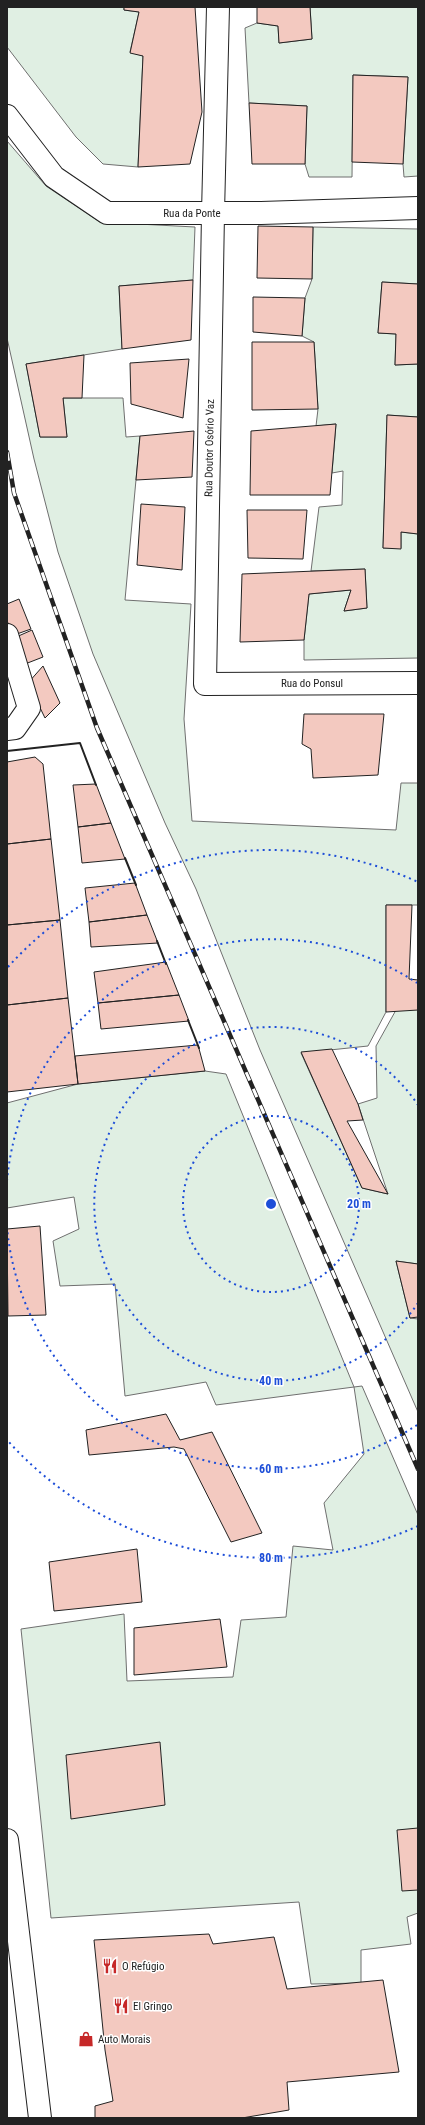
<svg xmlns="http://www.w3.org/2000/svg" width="425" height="2125" viewBox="0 0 425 2125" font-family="'Roboto Condensed',sans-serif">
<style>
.green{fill:#e0efe3;stroke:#6f6f6f}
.building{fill:#f3c9c0;stroke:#222}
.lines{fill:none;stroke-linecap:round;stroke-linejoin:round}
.minor-casing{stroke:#222;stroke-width:24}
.major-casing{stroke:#222;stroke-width:24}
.minor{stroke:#fff;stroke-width:22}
.major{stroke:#fff;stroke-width:22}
.rail-casing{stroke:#222;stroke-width:4.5}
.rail{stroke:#fff;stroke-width:3;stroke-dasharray:9;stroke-linecap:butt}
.wall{stroke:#222;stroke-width:2}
.ring{fill:none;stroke:#1d4ed8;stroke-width:2;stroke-dasharray:2 4}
.labels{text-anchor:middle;stroke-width:3;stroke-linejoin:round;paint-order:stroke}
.street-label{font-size:11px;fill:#222;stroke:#fff}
.poi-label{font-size:11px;fill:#222;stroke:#fff;text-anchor:start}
.centre{fill:#1d4ed8;stroke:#fff;stroke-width:2}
.ring-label{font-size:12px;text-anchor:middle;font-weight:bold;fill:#1d4ed8;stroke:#fff;stroke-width:3;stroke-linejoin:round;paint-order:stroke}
</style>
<rect width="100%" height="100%" fill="#fff"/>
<path class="green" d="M7,7H124V10L139,12L130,52L143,56L138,167L103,164L76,137L7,47Z
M310,7H418V176L404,177L403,164L408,77L353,75L352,177H309L305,164L307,106L249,103L245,28L257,23L278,26L279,43L312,39Z
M7,141L46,186L100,222L195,227L193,280L119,286L122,349L26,364L40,437H67L63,398H123L126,437L140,436L125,600L191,604L184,719L192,821L396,830L401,783H418V905H386V1012L368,1046L301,1053L362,1188L388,1194L358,1104L377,1098L376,1046L396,1010L418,1009V1264L396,1261L410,1318L418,1319V1412L260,1050L196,889L165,823L93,654L58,552L34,459L7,338Z
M313,227L418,229V284L382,282L378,333L396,334L395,365L418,364V417L387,415L383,548H401V532L418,534V658L304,660V640L309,594L351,590L344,611L367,608L365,569L311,571L319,507L342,505L343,471L332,473L336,424L316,426L318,409L314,342L302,336L305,298L312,279Z
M205,1071L226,1074L354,1387L362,1386L418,1515V1913L407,1917L411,1944L361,1950V1983L311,1984L299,1902L51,1918L21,1629L124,1614L127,1681L233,1677L241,1620L286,1617L293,1546L333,1550L324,1503L364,1454L354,1387L216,1405L206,1382L125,1396L115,1284L60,1286L53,1241L79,1229L74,1197L7,1208V1103L78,1084Z"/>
<path class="building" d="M124,7H195L202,112L190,164L138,167L143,56L130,53L139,12L124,10Z
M257,7H310L312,39L279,43L278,26L257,23Z
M353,75L408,77L403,164L352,162Z
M249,103L307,106L305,164H252Z
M258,226L313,227L312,279L257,278Z
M193,280L191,340L122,349L119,286Z
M382,282L418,284V364L395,365L396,334L378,333Z
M253,297L305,298L302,336L253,332Z
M252,342H314L318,409L252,410Z
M84,355L82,398H63L67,437H40L26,364Z
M189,359L183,418L131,404L130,363Z
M387,415L418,417V534L401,532V549L383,548Z
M336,424L330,495H250L251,431Z
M194,431L192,477L136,480L140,436Z
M141,504L185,507L182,570L137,565Z
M247,510H307L303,559L248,558Z
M365,569L367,608L344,611L351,590L309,594L304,640L240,642L242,574Z
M19,599L31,629L14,635L7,621V604Z
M32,630L43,657L25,664L14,638Z
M43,666L60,703L45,718L28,683Z
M304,714H384L378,775L313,778L311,749L302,744Z
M35,757L43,764L51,839L7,844V762Z
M96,784L111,823L78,827L73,785Z
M111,823L125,859L82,863L78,827Z
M51,839L60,920L7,925V844Z
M135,883L147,915L89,922L85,888Z
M386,905H412L409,979L418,980V1010L386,1012Z
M147,915L158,943L91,947L89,922Z
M60,920L68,998L7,1005V925Z
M166,962L179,995L98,1003L94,972Z
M179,995L189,1021L101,1029L98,1003Z
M68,998L78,1084L7,1092V1005Z
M198,1045L205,1071L78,1084L75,1056Z
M332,1049L358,1104L363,1120L347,1121L388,1194L362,1188L301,1052Z
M40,1226L46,1315L8,1316L7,1229Z
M396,1261L418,1264V1317L410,1318Z
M166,1414L180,1440L212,1432L262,1533L231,1542L184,1449L174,1447L89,1455L86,1430Z
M137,1549L142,1602L54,1611L49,1562Z
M220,1619L227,1667L134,1675V1628Z
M160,1742L165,1805L71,1819L66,1755Z
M418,1828V1890L402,1891L397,1830Z
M209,1934L213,1944L274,1937L287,1989L383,1980L399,2072L287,2082L289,2110L242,2118H95V2106L113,2101L105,2050L94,1940Z"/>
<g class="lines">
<defs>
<path id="minor" d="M218,7L213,213L205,684L418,683
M7,116L54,177L107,213H261L418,208
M7,635L29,708L15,728L7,729"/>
<path id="major" d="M7,1840L40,2118"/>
</defs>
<use href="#minor" class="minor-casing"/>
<use href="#major" class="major-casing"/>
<use href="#minor" class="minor"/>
<use href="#major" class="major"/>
<defs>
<path id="rail" d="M7,452L14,493L97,728L418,1469"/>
</defs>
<use href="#rail" class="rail-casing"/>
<use href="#rail" class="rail"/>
<path class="wall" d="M7,751L80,743L96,785
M125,858L136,885
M157,941L166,964
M188,1020L199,1048"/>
</g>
<g class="ring">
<circle cx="271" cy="1204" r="88"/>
<path d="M418 1303A177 177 0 1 1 418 1105"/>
<path d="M417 1425A265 265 0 0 1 7 1227M7 1181A265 265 0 0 1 417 983"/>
<path d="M418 1526A354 354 0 0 1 8 1441M8 967A354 354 0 0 1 418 882"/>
</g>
<defs>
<symbol id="restaurant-bare" viewBox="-9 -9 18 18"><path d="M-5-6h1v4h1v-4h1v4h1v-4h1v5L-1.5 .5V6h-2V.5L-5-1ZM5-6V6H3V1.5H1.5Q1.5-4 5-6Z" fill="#c62828" stroke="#fff" stroke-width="2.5" paint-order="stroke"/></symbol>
<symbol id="shop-bare" viewBox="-9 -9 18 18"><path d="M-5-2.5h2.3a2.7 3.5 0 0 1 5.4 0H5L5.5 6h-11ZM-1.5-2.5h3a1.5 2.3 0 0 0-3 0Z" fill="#c62828" stroke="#fff" stroke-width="2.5" paint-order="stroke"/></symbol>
</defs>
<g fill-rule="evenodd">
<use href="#restaurant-bare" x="99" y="1955" width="22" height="22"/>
<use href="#restaurant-bare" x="110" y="1995" width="22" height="22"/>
<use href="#shop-bare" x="75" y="2028" width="22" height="22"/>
</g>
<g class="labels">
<g class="street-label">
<text x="192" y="217">Rua da Ponte</text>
<text transform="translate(209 448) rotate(-89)" y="4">Rua Doutor Osório Vaz</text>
<text x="312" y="687">Rua do Ponsul</text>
</g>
<g class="poi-label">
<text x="122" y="1970">O Refúgio</text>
<text x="133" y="2010">El Gringo</text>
<text x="98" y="2043">Auto Morais</text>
</g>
</g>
<circle cx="271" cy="1204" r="6" class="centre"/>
<g class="ring-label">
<text x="359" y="1208">20 m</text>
<text x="271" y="1385">40 m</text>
<text x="271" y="1473">60 m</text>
<text x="271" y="1562">80 m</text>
</g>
<rect width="425" height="2125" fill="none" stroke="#222222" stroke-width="16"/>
</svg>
